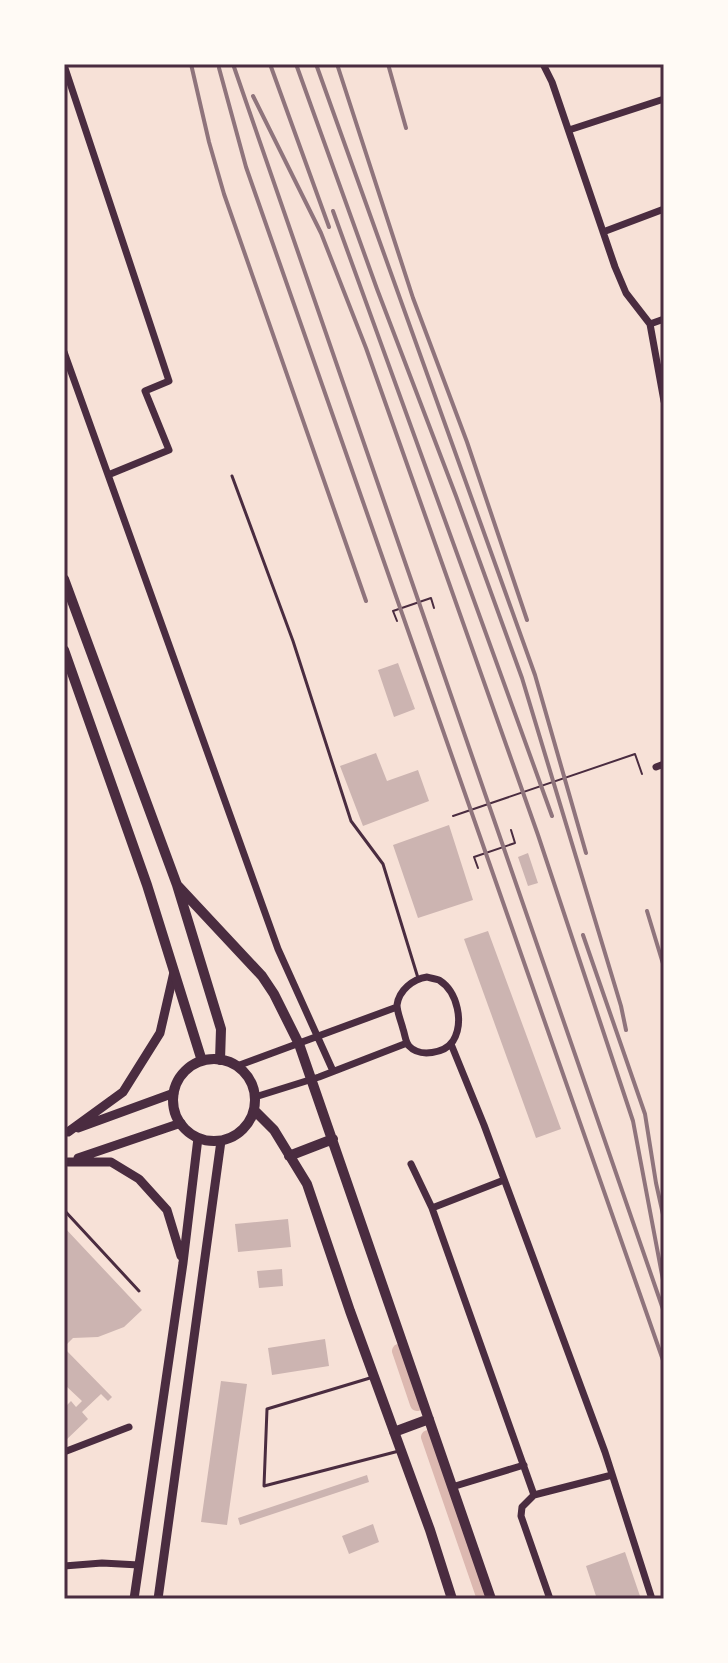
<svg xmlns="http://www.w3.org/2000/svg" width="728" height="1663" viewBox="0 0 728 1663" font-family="Manrope,sans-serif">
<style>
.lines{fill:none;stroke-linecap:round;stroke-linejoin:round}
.canal{stroke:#dcb8b0;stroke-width:14}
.building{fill:#ccb4b1}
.path{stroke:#4a2c40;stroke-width:2}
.service{stroke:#4a2c40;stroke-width:3}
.minor{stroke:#4a2c40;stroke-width:7}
.secondary{stroke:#4a2c40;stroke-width:9}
.primary{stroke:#4a2c40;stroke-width:10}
.rail{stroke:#8f747c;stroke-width:4}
.neatline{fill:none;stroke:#4a2c40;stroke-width:3}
</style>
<rect width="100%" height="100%" fill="#f7e1d7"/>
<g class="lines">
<path class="canal" d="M399,1351L417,1404
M428,1437L484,1599"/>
</g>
<path class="building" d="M398,663L415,709L394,717L378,670Z
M376,753L387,781L418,770L429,801L363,826L340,766Z
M449,825L473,900L418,918L393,845Z
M528,853L538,883L528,886L518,857Z
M488,931L561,1129L536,1138L464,939Z
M288,1219L291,1247L238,1252L235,1224Z
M64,1227L142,1310L124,1327L98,1337L73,1338L64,1347Z
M282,1269L283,1286L259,1288L257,1271Z
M325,1339L329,1366L272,1375L268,1348Z
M64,1348L112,1397L108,1401L101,1394L82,1412L88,1419L64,1442V1408L71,1401L76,1407L82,1401L66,1386L64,1388Z
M221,1381L247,1384L227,1525L201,1522Z
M367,1475L369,1482L240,1525L238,1518Z
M373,1524L379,1542L349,1554L342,1536Z
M625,1552L641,1599H597L586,1566Z"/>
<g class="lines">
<path class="path" d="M397,621L393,611L431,598L434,608
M453,816L635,754L642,774
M478,868L474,857L515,843L511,830"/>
<path class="service" d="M232,476L293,641L351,821L383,864L418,978
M64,1210L139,1291
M370,1378L267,1409L264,1486L399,1451"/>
<path class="minor" d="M543,64L552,82L615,267L626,293L650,324L664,401
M64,65L169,381L145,391L169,450L108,475
M569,130L664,99
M603,232L664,209
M650,324L664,319
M64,352L278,949L333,1071
M656,767L664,764
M427,977C430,978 436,979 439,980C458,992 464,1023 453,1041C445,1053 420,1058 409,1046C405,1041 405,1034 403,1029C401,1021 397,1012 397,1005C399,990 413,979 427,977Z
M451,1044L484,1125L605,1452L652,1599
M237,1066L397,1007
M255,1097L319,1077L407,1043
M411,1164L432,1208
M504,1180L432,1208L534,1495L522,1507L521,1516L550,1599
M64,1452L129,1427
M452,1487L524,1465
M534,1495L612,1475
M64,1566L102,1563L139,1565"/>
<path class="secondary" d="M78,1128L174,1093
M68,1132L123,1092L160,1033L174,972
M78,1158L181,1123
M68,1162H111L139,1179L167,1210L181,1256
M134,1599L183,1263L198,1138
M158,1599L221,1141"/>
<path class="primary" d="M64,579L177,885L221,1029L220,1060
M64,650L147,885L202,1061
M177,885L262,976L274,994L299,1044L491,1599
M173 1100a41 41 0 1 1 82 0a41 41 0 1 1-82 0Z
M254,1110L274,1130L307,1184L350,1311L430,1530L452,1599
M289,1156L333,1139
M394,1432L429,1419"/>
<path class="rail" d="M191,64L209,142L224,194L366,601
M233,64L664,1312
M270,64L329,227
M296,64L377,289L456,496L522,678L621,1006L626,1030
M316,64L535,675L586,853
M337,64L413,298L467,442L527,620
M388,64L406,128
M219,68L246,167L664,1363
M253,96L321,233L366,348L538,835L633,1121L663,1280
M333,211L552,816
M647,911L664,967
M583,935L645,1114L656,1183L664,1219"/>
</g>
<rect width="728" height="1663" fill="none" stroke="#fffaf5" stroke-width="132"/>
<rect x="66" y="66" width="596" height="1531" class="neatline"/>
</svg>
